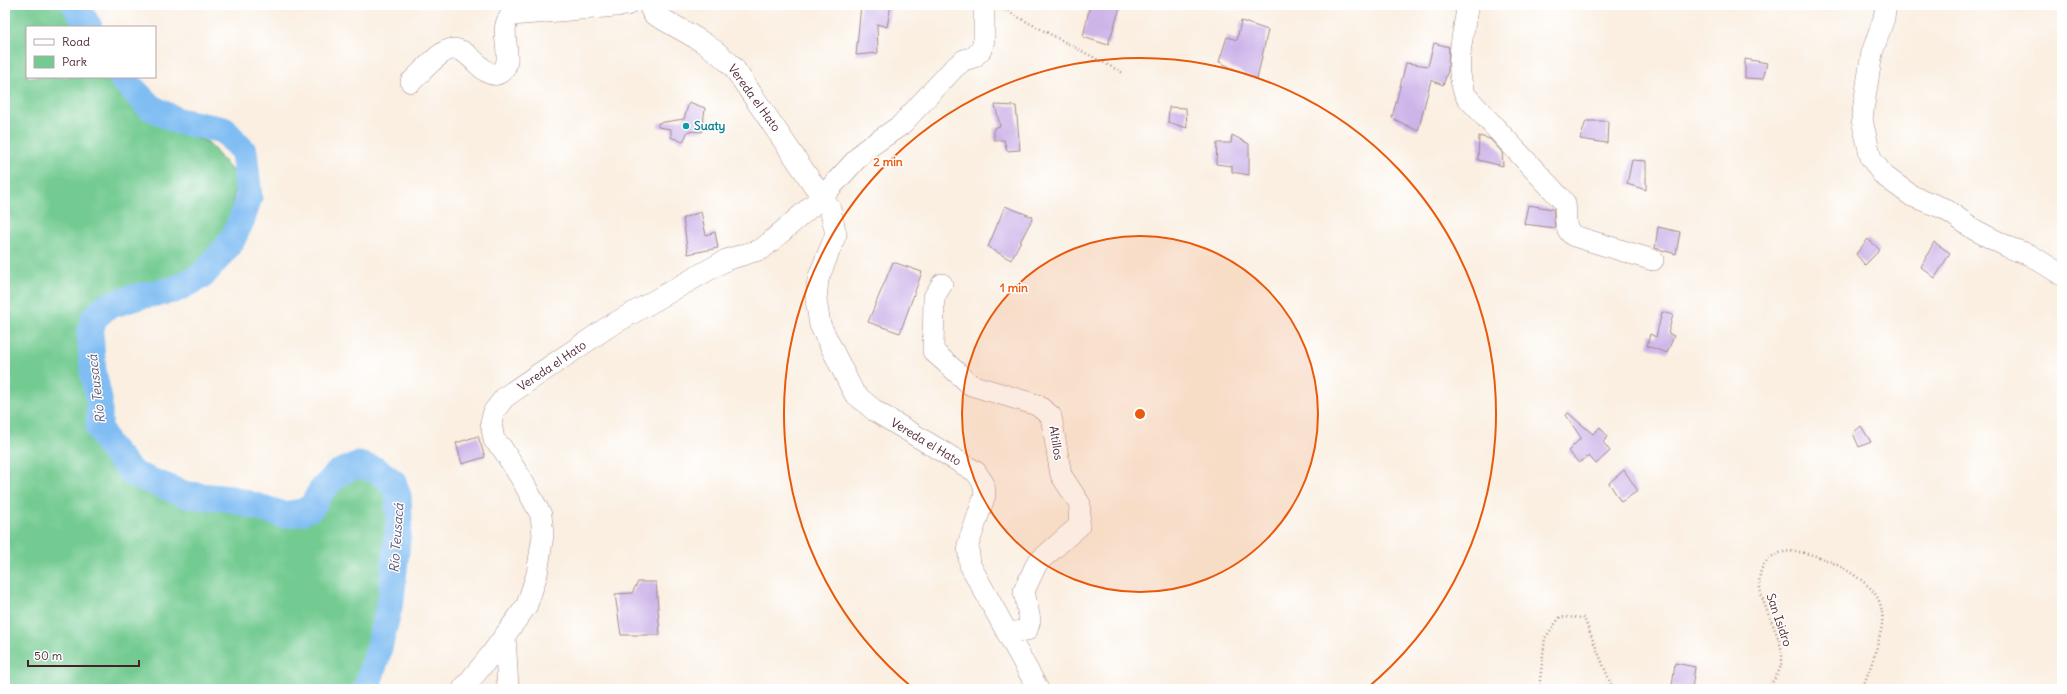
<svg xmlns="http://www.w3.org/2000/svg" width="2067" height="694" viewBox="0 0 2067 694" font-family="Delius,sans-serif">
<style>
.green{fill:#73cb91;stroke:#5e755e}
.lines{fill:none;stroke-linecap:round;stroke-linejoin:round}
.river{stroke:#80bdf3;stroke-width:27}
.building{fill:#cdb5e9}
.minor-casing{stroke:#a28786;stroke-width:22}
.path{stroke:#a28786;stroke-width:2.5;stroke-dasharray:1 3;stroke-linecap:butt}
.minor{stroke:#fff;stroke-width:21}
.ring{fill:none;stroke:#e8590c;stroke-width:2}
.culture-dot{fill:#0f9aa8;stroke:#fff;stroke-width:1.5}
.labels{text-anchor:middle;stroke-width:3;stroke-linejoin:round;paint-order:stroke}
.street-label{font-size:12px;fill:#4a1f2b;stroke:#fff}
.culture-label{font-size:12px;font-weight:bold;fill:#0d838f;stroke:#fff;text-anchor:start}
.water-label{font-size:13px;font-style:italic;fill:#5d5671;stroke:#fff}
.centre{fill:#e8590c;stroke:#fff;stroke-width:2}
.ring-label{font-size:12px;text-anchor:middle;font-weight:bold;fill:#e8590c;stroke:#fff;stroke-width:3;stroke-linejoin:round;paint-order:stroke}
</style>
<rect width="100%" height="100%" fill="#fff"/>
<filter id="ink" filterUnits="userSpaceOnUse"><feTurbulence type="fractalNoise" baseFrequency=".025" numOctaves="2"/><feDisplacementMap in="SourceGraphic" scale="8" xChannelSelector="R" yChannelSelector="G"/><feConvolveMatrix kernelMatrix="1 2 1 2 8 2 1 2 1" color-interpolation-filters="sRGB"/></filter>
<filter id="wash" filterUnits="userSpaceOnUse"><feTurbulence type="fractalNoise" baseFrequency=".012" numOctaves="4" result="noise"/><feDisplacementMap in="SourceGraphic" scale="16" xChannelSelector="R" yChannelSelector="G"/><feGaussianBlur stdDeviation="0.9" result="paint"/><feColorMatrix in="noise" values="0 0 0 0 0 0 0 0 0 0 0 0 0 0 0 0 0 1.4 0 .05"/><feComposite in="paint" operator="in"/></filter>
<g filter="url(#wash)">
<rect width="100%" height="100%" fill="#faefe1"/>
<path class="green" d="M5,5H74L80,23L83,27H27V77H123L148,117L177,132L208,142L237,177L228,232L200,269L146,288L103,298L85,319L94,369L102,454L147,482L180,493L275,506L323,502L343,476L368,463L390,467C394,485 400,505 401,524C406,580 385,638 362,689H5Z"/>
<g class="lines">
<path class="river" d="M75,5L89,27
M121,77L150,107L178,121L224,130L244,152L249,197L242,219L231,242L203,275L174,290L139,296L107,306L94,318L90,332L93,372L99,399V428L108,445L133,474L187,495L232,499L284,515L302,512L312,507L321,491L338,473L359,465L376,470L393,482L398,496L399,521L391,599L378,652L366,689"/>
</g>
<g id="blocks">
<path class="building" d="M861,5H891L887,27L877,24L878,53L856,55Z
M1090,5H1121L1108,45L1083,37Z
M1241,21L1268,30L1257,79L1219,62L1227,37L1237,40Z
M1434,43L1449,47L1448,71L1443,85L1431,80L1418,131L1392,118L1406,63L1428,66Z
M1745,59L1767,63L1763,79L1745,78Z
M689,102L705,108L702,132L688,131L683,142L671,137V129L658,127V123L684,119Z
M995,105L1016,106L1020,150L1007,151L1004,140H994V128L1000,126Z
M1169,107L1186,108L1187,128L1168,122Z
M1586,121H1608L1607,143L1580,139Z
M1232,135L1249,144V175L1232,172V166L1216,164L1217,143H1231Z
M1479,136L1490,139L1502,152L1503,166L1478,160Z
M1632,160L1646,161V190L1627,184Z
M1528,205L1553,209L1555,228L1524,224Z
M1005,206L1033,217L1011,260L988,247Z
M701,212L706,235L715,232L718,248L688,254L683,218Z
M1658,227L1680,232L1676,254L1655,248Z
M1868,239L1880,250L1865,265L1856,254Z
M1934,242L1950,253L1935,278L1921,267Z
M893,262L922,272L900,333L868,322Z
M1662,312L1673,315L1668,333L1674,336L1667,353L1647,346L1650,334L1656,337Z
M1568,413L1593,434L1600,427L1608,437L1603,442L1610,451L1596,464L1589,456L1579,463L1568,451L1581,438L1566,415Z
M1861,426L1871,442L1859,447L1853,433Z
M478,436L485,457L462,464L456,443Z
M1624,470L1638,491L1621,502L1609,483Z
M638,582H656L660,635H621L615,594L632,593Z
M1675,663L1695,667L1692,689L1672,686Z"/>
</g>
</g>
<g filter="url(#ink)">
<use href="#blocks" fill-opacity="0" stroke="#a28786" stroke-width="1"/>
<g class="lines">
<defs>
<path id="minor" d="M649,5L653,14C681,30 712,44 734,68L830,209L836,234L818,279L816,300L820,325L854,393L875,411L976,472L984,484L985,495L968,545L970,565L1038,689
M1464,5L1467,9C1463,37 1453,69 1466,96L1565,203C1567,216 1562,228 1574,236L1653,260
M1886,5L1884,18L1872,53L1864,104L1862,120L1871,158L1883,175L1912,196L1945,209L1975,230L2010,248L2030,255L2062,275
M411,82C421,73 435,56 446,51C469,39 483,85 501,72C517,61 495,28 512,15L627,5
M942,284L934,297L933,351L971,385L1037,405L1051,416L1061,475L1080,504L1079,526L1037,563L1024,591L1030,620L1027,630L1008,633
M505,635L508,689
M463,689L490,656L527,605L537,574L543,535L541,515L522,480L502,448L494,440L491,423L494,411L505,397L608,327L726,260L762,249L822,197L865,150L901,125L954,68L964,60L974,57L981,50L984,40V5"/>
</defs>
<use href="#minor" class="minor-casing"/>
<path class="path" d="M1001,8L1123,73
M1539,689L1545,638L1560,617L1584,618L1613,689
M1768,689C1774,679 1781,671 1782,659C1784,628 1737,580 1773,556C1798,540 1854,570 1871,589C1878,596 1881,604 1882,613C1885,630 1869,672 1862,689"/>
<use href="#minor" class="minor"/>
</g>
</g>
<circle cx="1140" cy="414" r="178" fill="#e8590c" fill-opacity=".12"/>
<g class="ring">
<circle cx="1140" cy="414" r="178"/>
<path d="M914 689A356 356 0 1 1 1366 689"/>
</g>
<circle class="culture-dot" cx="686" cy="126" r="4"/>
<g class="labels">
<g class="street-label">
<text transform="translate(754 98) rotate(54)" y="4">Vereda el Hato</text>
<text transform="translate(552 366) rotate(-34)" y="4">Vereda el Hato</text>
<text transform="translate(926 442) rotate(31)" y="4">Vereda el Hato</text>
<text transform="translate(1056 443) rotate(81)" y="4">Altillos</text>
<text transform="translate(1779 620) rotate(71)" y="4">San Isidro</text>
</g>
<g class="culture-label">
<text x="694" y="130">Suaty</text>
</g>
<g class="water-label">
<text transform="translate(96 389) rotate(-97)" y="5">Río Teusacá</text>
<text transform="translate(396 538) rotate(-86)" y="5">Río Teusacá</text>
</g>
</g>
<circle cx="1140" cy="414" r="6" class="centre"/>
<g class="ring-label">
<text x="888" y="166">2 min</text>
<text x="1014" y="292">1 min</text>
</g>
<rect width="2067" height="694" fill="none" stroke="#fff" stroke-width="20"/>
<rect x="26" y="26" width="130" height="52" fill="#ffffff" stroke="#b7a5aa"/>
<rect x="34" y="39" width="20" height="6" fill="#ffffff" stroke="#b7a5aa"/>
<text x="62" y="46" font-size="12" fill="#4a1f2b">Road</text>
<rect x="34" y="56" width="20" height="12" fill="#73cb91" stroke="#b7a5aa"/>
<text x="62" y="66" font-size="12" fill="#4a1f2b">Park</text>
<path d="M28 660v6h111v-6" fill="none" stroke="#4a1f2b" stroke-width="2"/>
<text x="34" y="660" font-size="12" fill="#4a1f2b" stroke="#ffffff" stroke-width="3" paint-order="stroke">50 m</text>
</svg>
